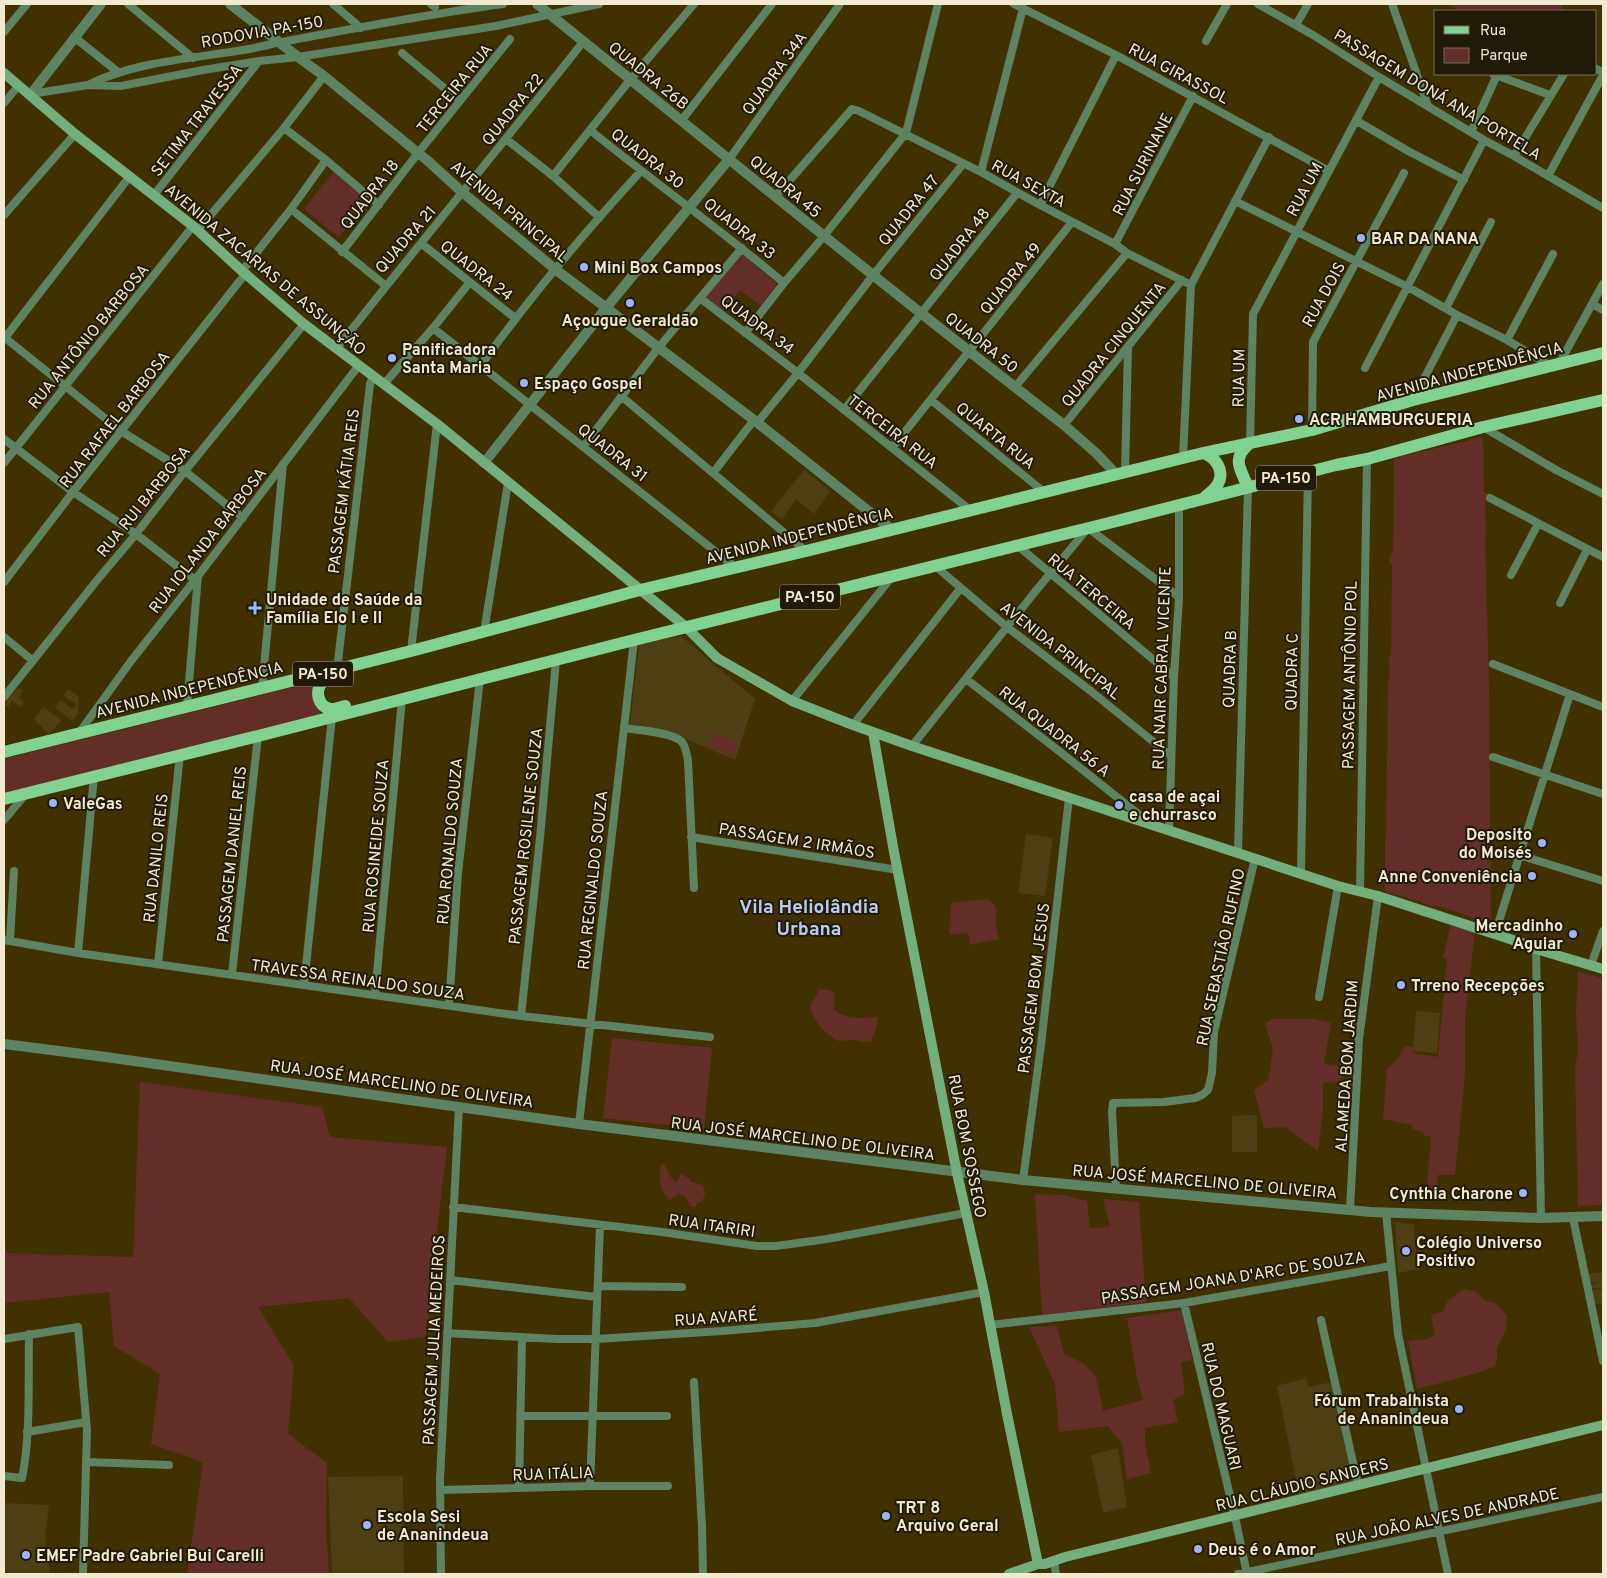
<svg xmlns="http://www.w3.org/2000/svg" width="1607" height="1578" viewBox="0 0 1607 1578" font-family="Overpass,sans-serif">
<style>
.built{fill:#4d3e13}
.green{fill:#632e27}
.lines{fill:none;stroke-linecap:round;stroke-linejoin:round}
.minor{stroke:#5d8363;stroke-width:8}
.tertiary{stroke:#5d8363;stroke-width:10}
.secondary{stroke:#72af7c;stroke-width:10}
.primary{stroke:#81d190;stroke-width:12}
.poi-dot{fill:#9bb5fd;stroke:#211a07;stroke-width:2}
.labels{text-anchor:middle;stroke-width:4;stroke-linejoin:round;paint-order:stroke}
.shield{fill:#211a07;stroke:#b3ab94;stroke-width:1}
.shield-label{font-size:15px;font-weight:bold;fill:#f2e9d1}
.street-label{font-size:16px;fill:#f2e9d1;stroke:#211a07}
.poi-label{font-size:16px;font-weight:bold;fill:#f2e9d1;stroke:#211a07;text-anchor:start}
.quarter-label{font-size:19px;font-weight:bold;fill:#bacaf3;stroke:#211a07}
</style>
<rect width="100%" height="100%" fill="#413100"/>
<path class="built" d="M804,470L830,491L814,514L796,499L782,520L771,511Z
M681,636L755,699L735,760L662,729L630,725L639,644Z
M18,688L23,690L19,697L24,702L20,707L12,701L8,707L5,705L8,699Z
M68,689L79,697L78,714L72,721L55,707L61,700L72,709L77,705L63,695Z
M43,707L62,720L49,734L34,719Z
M1026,834L1053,838L1045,896L1018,893Z
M1416,1011L1440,1013L1437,1053L1413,1051Z
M1257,1115V1152H1232V1116Z
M1395,1222L1414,1224L1415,1243L1419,1269L1398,1273Z
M1602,1272L1603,1288H1588V1285L1599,1283L1589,1282L1587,1274Z
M1603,1289V1303L1593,1305L1591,1291Z
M1306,1378L1308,1387L1332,1382L1353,1482L1299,1494L1277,1386Z
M1118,1448L1127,1507L1103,1513L1091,1455Z
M403,1476L404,1574H332L328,1477Z
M4,1503L49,1505L45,1538L50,1574H4Z"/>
<path class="green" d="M1448,4H1564L1561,11H1460Z
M335,170L370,198L339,237L304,209Z
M740,252L777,284L761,306L740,290L722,313L704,299Z
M1483,437L1484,492L1490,495L1485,501L1486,535L1485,537L1489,686L1491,924L1441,907L1427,905L1419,901L1385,892V841L1386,838L1388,684L1390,671L1389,668V657L1391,656L1392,564H1389L1390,555L1393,553L1394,458Z
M314,682C312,693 315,706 322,715L4,795V759Z
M713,732L739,743L733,756L709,745Z
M987,899C998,905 996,910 996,921C996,927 997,933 999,939L970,945L968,933L949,935L951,903Z
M1451,923L1475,931L1465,1019V1075L1455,1175H1438L1435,1201L1426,1200L1431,1136L1426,1137L1422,1131L1412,1129V1125L1383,1119L1387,1070L1398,1058L1405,1046L1413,1047V1053L1438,1057L1447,959L1443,958Z
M1578,972L1603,978V1205L1578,1206L1575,1068L1578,1050L1576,1014Z
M820,989L830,990L835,994L834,1009C845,1020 863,1018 877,1017V1026L871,1042H864L853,1040L838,1041L821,1028L809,1008Z
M1272,1019H1314L1331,1023L1324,1064L1345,1067L1339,1082L1323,1083V1112L1318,1151L1285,1127L1264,1128L1254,1090L1268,1081L1273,1049L1265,1023Z
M612,1038L712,1048L704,1129L603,1118Z
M140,1082L322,1107L330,1137L447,1147L431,1283L429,1314L425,1337L388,1342L349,1298L258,1307L294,1366L288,1434L327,1463L326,1531L329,1573L187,1574L203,1462L151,1444L160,1374L114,1346L109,1292L4,1303V1226L7,1253L133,1257Z
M664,1164L672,1179L677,1182L681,1174L690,1179L691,1182C703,1183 710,1191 701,1202H697L696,1207H691L685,1196L678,1193L669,1201C660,1187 658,1182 661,1165Z
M1035,1194L1064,1195L1087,1201L1090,1229L1110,1226L1103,1199L1139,1202L1146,1302L1042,1315Z
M1464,1289L1476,1292L1486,1301L1495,1303L1507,1315L1506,1330L1497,1348V1359L1495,1366L1481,1372L1417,1389L1408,1341L1426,1339L1435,1336L1431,1315L1443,1312L1448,1300Z
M1182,1310L1192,1360L1181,1362L1185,1394L1173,1400L1178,1422L1145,1428V1443L1151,1473L1127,1479L1122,1444L1108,1426L1059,1432L1055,1384L1029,1327L1057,1326L1064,1354L1083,1363L1096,1377L1103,1411L1143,1400L1137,1378L1127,1318Z"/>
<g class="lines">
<path class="minor" d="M128,4L193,58
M333,4L361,28
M431,4L435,7
M1014,4L1116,55L1329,171
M1258,4L1313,35L1379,77L1484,140L1514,156L1603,208
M1392,4L1428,106
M1296,25L1308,4
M4,32L27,4
M74,37L118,72
M1206,41L1227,4
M402,53L460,101
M1596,69L1603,72
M1493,74L1550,95
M90,84C136,61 198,58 249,49C260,47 271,44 282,42C355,28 429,14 503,4
M31,94L88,85L121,86L203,70L259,61L298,57L496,26L599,4
M4,103L19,85
M681,121L772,4
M1357,121L1408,151L1464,180
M284,128L326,160L379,205
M590,130C654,182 721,230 784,283
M1471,132L1497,75
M506,139L553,176L599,217
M1514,156L1564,74
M730,158L840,4
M981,172L1023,8
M553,176L630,80L694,4
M1548,176L1603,75
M154,195L259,61
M775,197L852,109L859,111L981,172L1040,205L1115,244L1127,253L1191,285
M1235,201L1408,287L1457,315L1507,340L1549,365
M1040,205L1116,55
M291,209L386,286
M4,215L75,134
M198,230L284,128L324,76
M422,244L515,318
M1115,244L1193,96
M342,252L418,153L510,39
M242,271L291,209L326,160
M700,298L798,373L970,510
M1592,304L1603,310
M1446,308L1491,222
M433,328L735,567
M745,333L784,283L824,236L906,133L938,4
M4,337L121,431L185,471L243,518
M4,339L130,176
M1507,340L1553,254
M337,348C418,245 502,145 583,42
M1559,364L1603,284
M481,365C530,297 584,233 641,171
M1365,368L1484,140
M384,384L433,328L470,282
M1015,387L1127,253
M621,396L806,551
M931,400L1044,492
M1413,400L1457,315
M844,410L1017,193
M757,423L798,373L874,274L963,164
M1064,425L1182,280
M1483,427L1558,471L1603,494
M1312,430L1313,342L1404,173
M4,439L73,492L136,534L195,580
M1250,443L1253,314L1379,77
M583,447L659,347L742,248
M892,448L1072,222
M1183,458L1191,285L1269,137
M4,463L193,226
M713,473L754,420
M1125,473L1128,348
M1490,498L1603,557
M1017,545L1174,677
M934,565L1007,627L1092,692L1171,756
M1511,575L1538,524
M4,582L73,492L246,273
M1560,603L1587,550
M484,632L508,483
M4,637L32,660
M411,651L437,424
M1493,664L1603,707
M337,670L370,384L373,376
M966,679L1059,751L1147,821
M262,688L283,464
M4,697L98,579L136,534L185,471L304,324
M792,701L891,578
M187,706L198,576
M853,725L960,589
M624,728C637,730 673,732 682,742C686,747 687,755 688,761L694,888
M79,733L131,661L198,576L359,365
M912,746L1034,593L1088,528L1179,597
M1493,757L1603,794
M4,820L25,795
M1169,831L1174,677L1179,597V505
M691,837L898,870
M1238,852L1248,487
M1519,855L1603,881
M1301,873L1308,472
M1360,891L1367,459
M1495,934L1570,694
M4,940L78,953L521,1016L710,1037
M10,941L14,871
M1536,949L1541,1218
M78,953L94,776
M158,964L180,754
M1591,965L1603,931
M232,974L258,736
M304,985L332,717
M375,995L402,699
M1319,997L1338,886
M449,1005L458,873L480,679
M521,1016L540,838L556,660
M579,1124L634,640
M1023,1180L1041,1045L1069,798
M1116,1188L1112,1112L1113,1103L1164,1102L1195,1098L1202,1095L1208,1090L1212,1073L1214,1032L1255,858
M453,1207L662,1232L757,1246H776L827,1239L966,1213
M1350,1209L1359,1039L1378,896
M1386,1212L1398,1334L1448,1574
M1573,1218L1603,1361
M450,1280L597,1297
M598,1286L682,1287
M1184,1303L1235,1517L1247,1574
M1321,1320L1358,1485
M990,1325L1184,1303L1391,1266
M447,1333L557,1339H596L722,1331L815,1323L984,1292
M4,1339L78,1327L87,1430L83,1574
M694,1382L702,1527L703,1574
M520,1416H667
M27,1432L86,1422
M87,1462L169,1465
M4,1476L22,1478C31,1435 28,1379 29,1334
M590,1486L600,1225
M519,1488L522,1338
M440,1490L590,1486H668
M1054,1561L1056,1574
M441,1574L440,1479L459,1106
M1238,1574L1603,1497"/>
<path class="tertiary" d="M230,4L298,57L324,76L428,161L462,192L555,269L754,420L891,529
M537,4C712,145 886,288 1064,425L1096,453L1117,475
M30,95L31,94L101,4
M484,463L606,308L730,158
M4,1044L106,1057L579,1124L1023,1180L1371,1212L1541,1218L1603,1216"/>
<path class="secondary" d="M4,73L75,134L193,226L242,271L304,324L437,424L686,627L717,658L792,701L853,725L912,746L1338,886L1378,896L1528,945L1536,949L1603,969
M873,733L894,852L957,1173L984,1292L1007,1414L1038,1564
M1009,1574L1038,1564H1045L1065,1557L1603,1425"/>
<path class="primary" d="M1203,453C1216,457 1225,471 1218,484C1215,490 1208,494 1204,498
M1248,487C1240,468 1231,459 1250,443
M337,677C334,678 329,679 326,680C312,687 318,710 333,709C337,709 341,707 345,706
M4,752L411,651L640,590L806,551L1203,453L1312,430L1413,400L1603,353
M4,799L258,736L634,640L1105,524L1336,465L1367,459L1483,427L1603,400"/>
</g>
<g class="poi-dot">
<circle cx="1361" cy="238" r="5"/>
<circle cx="584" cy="267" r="5"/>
<circle cx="630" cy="303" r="5"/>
<circle cx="392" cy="358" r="5"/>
<circle cx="524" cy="383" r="5"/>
<circle cx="1299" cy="419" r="5"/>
<path d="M252.5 600.5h5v5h5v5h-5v5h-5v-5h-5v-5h5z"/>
<circle cx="53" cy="803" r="5"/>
<circle cx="1119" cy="805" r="5"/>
<circle cx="1542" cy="843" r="5"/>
<circle cx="1532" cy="876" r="5"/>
<circle cx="1573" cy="934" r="5"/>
<circle cx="1401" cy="985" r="5"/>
<circle cx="1523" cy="1193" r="5"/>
<circle cx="1406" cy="1251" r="5"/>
<circle cx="1459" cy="1409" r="5"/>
<circle cx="886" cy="1516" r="5"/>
<circle cx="367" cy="1525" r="5"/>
<circle cx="1198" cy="1549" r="5"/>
<circle cx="26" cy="1555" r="5"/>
</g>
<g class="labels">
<g class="shield">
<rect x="1256" y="465.5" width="60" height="25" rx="4"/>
<rect x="780" y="584.5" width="60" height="25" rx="4"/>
<rect x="293" y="661.5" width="60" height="25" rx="4"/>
</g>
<g class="shield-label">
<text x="1286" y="483">PA-150</text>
<text x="810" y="602">PA-150</text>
<text x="323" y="679">PA-150</text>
</g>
<g class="street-label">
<text transform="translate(262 31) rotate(-10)" y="6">RODOVIA PA-150</text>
<text transform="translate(774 73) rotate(-54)" y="6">QUADRA 34A</text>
<text transform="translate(1179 73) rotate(28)" y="6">RUA GIRASSOL</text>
<text transform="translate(649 75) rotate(39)" y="6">QUADRA 26B</text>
<text transform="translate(454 88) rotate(-51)" y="6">TERCEIRA RUA</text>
<text transform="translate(1438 94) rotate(31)" y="6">PASSAGEM DONÁ ANA PORTELA</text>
<text transform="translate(512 109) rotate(-51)" y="6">QUADRA 22</text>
<text transform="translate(196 120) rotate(-52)" y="6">SETIMA TRAVESSA</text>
<text transform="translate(648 158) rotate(38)" y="6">QUADRA 30</text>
<text transform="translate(1142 164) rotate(-63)" y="6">RUA SURINANE</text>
<text transform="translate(1029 183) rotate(29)" y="6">RUA SEXTA</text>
<text transform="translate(786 186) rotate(40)" y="6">QUADRA 45</text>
<text transform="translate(1304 189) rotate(-62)" y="6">RUA UM</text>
<text transform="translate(369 194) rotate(-52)" y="6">QUADRA 18</text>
<text transform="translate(908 210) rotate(-51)" y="6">QUADRA 47</text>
<text transform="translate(510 211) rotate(40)" y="6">AVENIDA PRINCIPAL</text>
<text transform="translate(740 228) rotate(39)" y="6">QUADRA 33</text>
<text transform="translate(405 239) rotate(-49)" y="6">QUADRA 21</text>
<text transform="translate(959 244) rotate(-52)" y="6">QUADRA 48</text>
<text transform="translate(266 269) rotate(40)" y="6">AVENIDA ZACARIAS DE ASSUNÇÃO</text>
<text transform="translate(477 270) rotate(38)" y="6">QUADRA 24</text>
<text transform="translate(1010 278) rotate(-51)" y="6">QUADRA 49</text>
<text transform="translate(1323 294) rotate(-61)" y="6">RUA DOIS</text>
<text transform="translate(758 324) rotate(37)" y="6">QUADRA 34</text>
<text transform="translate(88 336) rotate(-51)" y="6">RUA ANTÔNIO BARBOSA</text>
<text transform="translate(982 342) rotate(38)" y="6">QUADRA 50</text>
<text transform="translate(1113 344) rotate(-51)" y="6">QUADRA CINQUENTA</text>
<text transform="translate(1469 371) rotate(-15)" y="6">AVENIDA INDEPENDÊNCIA</text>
<text transform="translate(1238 378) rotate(-89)" y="6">RUA UM</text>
<text transform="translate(114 419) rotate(-52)" y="6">RUA RAFAEL BARBOSA</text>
<text transform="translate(893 431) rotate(38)" y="6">TERCEIRA RUA</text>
<text transform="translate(996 435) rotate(39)" y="6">QUARTA RUA</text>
<text transform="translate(613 452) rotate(38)" y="6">QUADRA 31</text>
<text transform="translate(343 491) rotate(-83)" y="6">PASSAGEM KÁTIA REIS</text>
<text transform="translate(143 501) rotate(-51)" y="6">RUA RUI BARBOSA</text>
<text transform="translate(799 535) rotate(-14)" y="6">AVENIDA INDEPENDÊNCIA</text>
<text transform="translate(207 540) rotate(-52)" y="6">RUA IOLANDA BARBOSA</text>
<text transform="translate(1092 591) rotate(40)" y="6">RUA TERCEIRA</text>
<text transform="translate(1061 650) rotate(38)" y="6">AVENIDA PRINCIPAL</text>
<text transform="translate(1161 668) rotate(-88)" y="6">RUA NAIR CABRAL VICENTE</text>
<text transform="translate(1229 669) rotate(-88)" y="6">QUADRA B</text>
<text transform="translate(1291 672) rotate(-89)" y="6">QUADRA C</text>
<text transform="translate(1349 675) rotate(-89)" y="6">PASSAGEM ANTÔNIO POL</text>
<text transform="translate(189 689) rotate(-14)" y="6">AVENIDA INDEPENDÊNCIA</text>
<text transform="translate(1055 731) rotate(38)" y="6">RUA QUADRA 56 A</text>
<text transform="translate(525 836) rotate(-84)" y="6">PASSAGEM ROSILENE SOUZA</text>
<text transform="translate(797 840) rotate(9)" y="6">PASSAGEM 2 IRMÃOS</text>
<text transform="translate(449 841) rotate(-85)" y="6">RUA RONALDO SOUZA</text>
<text transform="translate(375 846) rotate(-85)" y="6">RUA ROSINEIDE SOUZA</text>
<text transform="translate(231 854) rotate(-84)" y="6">PASSAGEM DANIEL REIS</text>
<text transform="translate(155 858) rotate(-84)" y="6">RUA DANILO REIS</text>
<text transform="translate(592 880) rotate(-84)" y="6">RUA REGINALDO SOUZA</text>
<text transform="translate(1220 957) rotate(-78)" y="6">RUA SEBASTIÃO RUFINO</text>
<text transform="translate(358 979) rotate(8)" y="6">TRAVESSA REINALDO SOUZA</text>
<text transform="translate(1033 988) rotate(-83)" y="6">PASSAGEM BOM JESUS</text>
<text transform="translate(1346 1066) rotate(-86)" y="6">ALAMEDA BOM JARDIM</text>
<text transform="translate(402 1083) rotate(8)" y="6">RUA JOSÉ MARCELINO DE OLIVEIRA</text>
<text transform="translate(803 1138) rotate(7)" y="6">RUA JOSÉ MARCELINO DE OLIVEIRA</text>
<text transform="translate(968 1146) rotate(79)" y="6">RUA BOM SOSSEGO</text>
<text transform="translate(1205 1181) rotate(5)" y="6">RUA JOSÉ MARCELINO DE OLIVEIRA</text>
<text transform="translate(712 1225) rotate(8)" y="6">RUA ITARIRI</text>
<text transform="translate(1233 1277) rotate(-9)" y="6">PASSAGEM JOANA D'ARC DE SOUZA</text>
<text transform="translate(716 1317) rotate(-4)" y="6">RUA AVARÉ</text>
<text transform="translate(433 1340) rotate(-87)" y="6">PASSAGEM JULIA MEDEIROS</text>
<text transform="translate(1222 1406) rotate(77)" y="6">RUA DO MAGUARI</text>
<text transform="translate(553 1473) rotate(-2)" y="6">RUA ITÁLIA</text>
<text transform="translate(1302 1484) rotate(-14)" y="6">RUA CLÁUDIO SANDERS</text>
<text transform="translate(1447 1516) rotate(-12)" y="6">RUA JOÃO ALVES DE ANDRADE</text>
</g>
<g class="poi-label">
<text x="1371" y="244">BAR DA NANA</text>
<text x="594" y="273">Mini Box Campos</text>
<text x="630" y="326" text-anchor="middle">Açougue Geraldão</text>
<text x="402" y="355">Panificadora<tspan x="402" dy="18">Santa Maria</tspan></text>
<text x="534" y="389">Espaço Gospel</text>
<text x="1309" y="425">ACR HAMBURGUERIA</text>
<text x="266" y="605">Unidade de Saúde da<tspan x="266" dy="18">Família Elo I e II</tspan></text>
<text x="1129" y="802">casa de açai<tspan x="1129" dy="18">e churrasco</tspan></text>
<text x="63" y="809">ValeGas</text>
<text x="1532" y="840" text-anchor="end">Deposito<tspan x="1532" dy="18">do Moisés</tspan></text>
<text x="1522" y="882" text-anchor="end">Anne Conveniência</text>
<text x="1563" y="931" text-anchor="end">Mercadinho<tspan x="1563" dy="18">Aguiar</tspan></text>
<text x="1411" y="991">Trreno Recepções</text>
<text x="1513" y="1199" text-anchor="end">Cynthia Charone</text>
<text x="1416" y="1248">Colégio Universo<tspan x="1416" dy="18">Positivo</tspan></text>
<text x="1449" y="1406" text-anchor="end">Fórum Trabalhista<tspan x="1449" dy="18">de Ananindeua</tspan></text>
<text x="896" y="1513">TRT 8<tspan x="896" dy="18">Arquivo Geral</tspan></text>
<text x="377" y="1522">Escola Sesi<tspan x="377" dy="18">de Ananindeua</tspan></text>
<text x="1208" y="1555">Deus é o Amor</text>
<text x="36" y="1561">EMEF Padre Gabriel Bui Carelli</text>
</g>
<g class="quarter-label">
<text x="809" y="913">Vila Heliolândia<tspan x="809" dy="22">Urbana</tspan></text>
</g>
</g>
<rect width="1607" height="1578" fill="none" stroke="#f2e9d1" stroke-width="10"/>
<rect x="1434" y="10" width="162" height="65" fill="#211a07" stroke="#756d58"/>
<rect x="1444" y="26" width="25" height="8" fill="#81d190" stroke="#756d58"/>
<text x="1480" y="35" font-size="15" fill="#f2e9d1">Rua</text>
<rect x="1444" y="48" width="25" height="15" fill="#632e27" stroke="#756d58"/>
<text x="1480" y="60" font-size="15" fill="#f2e9d1">Parque</text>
</svg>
